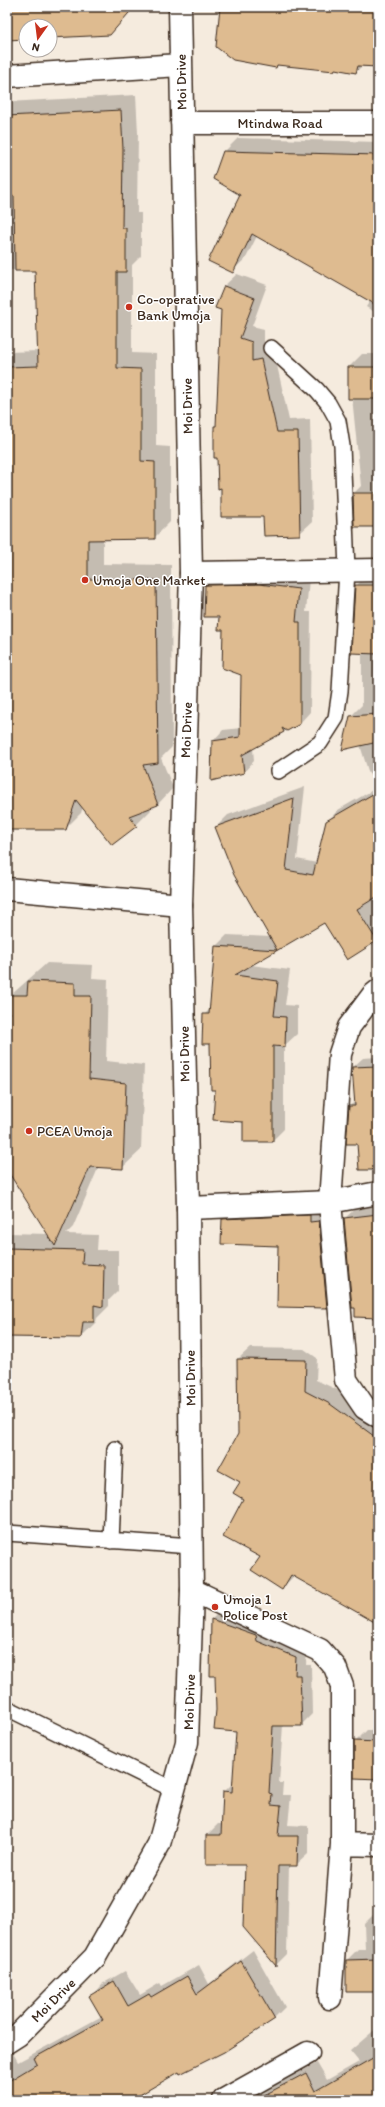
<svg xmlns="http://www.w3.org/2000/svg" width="385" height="2107" viewBox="0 0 385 2107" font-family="Itim,sans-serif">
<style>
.shadow{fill:#0003}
.building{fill:#debb90;stroke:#3b2a1e}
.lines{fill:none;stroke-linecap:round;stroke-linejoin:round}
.lane-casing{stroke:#3b2a1e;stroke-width:18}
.street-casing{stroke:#3b2a1e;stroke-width:25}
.secondary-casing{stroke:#3b2a1e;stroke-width:25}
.lane{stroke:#fff;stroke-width:15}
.street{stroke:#fff;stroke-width:22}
.secondary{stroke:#fff;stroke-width:22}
.poi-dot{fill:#c8321e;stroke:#fff;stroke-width:1.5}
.labels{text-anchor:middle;stroke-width:3;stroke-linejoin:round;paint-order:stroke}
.street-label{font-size:14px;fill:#3b2a1e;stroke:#fff}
.poi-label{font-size:14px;fill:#3b2a1e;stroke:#fff;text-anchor:start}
</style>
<rect width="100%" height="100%" fill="#f5ebde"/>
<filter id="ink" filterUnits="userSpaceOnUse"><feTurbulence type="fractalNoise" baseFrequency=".025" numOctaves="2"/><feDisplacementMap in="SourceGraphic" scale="8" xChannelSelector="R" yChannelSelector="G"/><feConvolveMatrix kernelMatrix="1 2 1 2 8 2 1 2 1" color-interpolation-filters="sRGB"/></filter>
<g filter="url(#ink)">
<path class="shadow" d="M7,7H135L109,35L50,37V26H26V38L7,39Z
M221,7H378V66L363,65L356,72L336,68L279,64L276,67Z
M136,95L138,133L137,213H141V256L132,265V353L156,354V446L170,447V522L154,538L103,539V564L171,565L172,747L161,758L173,788L158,804L149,807L151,810L136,825L83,807L81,813L65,829H7V352L39,351L36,270H7V102Z
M238,138L378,142V314L366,307L370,301L257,236L246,258L232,271L241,195L224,152Z
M237,274L267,285L252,326L264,329V349L273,347L289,420L310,419L312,522L299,534L264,516L222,487L215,427L217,424L224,286Z
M362,354H378V526L354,493L361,486L349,367Z
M368,574H378V779L369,774L351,716L362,705V653L356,586Z
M217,575L309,579L306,612H311L310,712L300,723L253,748L254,761L244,772L213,741L223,730L241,728L242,675L220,616L206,586Z
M305,787L297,859L317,863L327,822L338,810L378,787V939L377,941L324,921L251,965L290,970L285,1005L297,1006V1034L284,1046V1129L272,1141L217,1089L211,1043L204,1015L211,1008L216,946L227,935L271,937L216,827L228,815Z
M47,963L93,965L92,978L108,979L106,1061L144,1065L141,1150L122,1168L99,1166L73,1227L66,1234L98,1235L97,1250H118V1291L109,1300V1306L97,1318L96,1322L81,1337L7,1336V1233L49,1234L7,1168V1061L11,995Z
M378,1057V1142L350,1106L355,1101L353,1067L363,1058Z
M322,1204L338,1295L327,1306L279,1245L223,1220L235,1208Z
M378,1205V1337H375L374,1317L356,1307L345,1218L356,1208Z
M250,1348L304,1349L317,1358L316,1380L342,1392L378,1419V1623L294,1576L281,1589L261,1556L245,1498L239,1434L238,1359Z
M223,1608L307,1646L306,1665H311L312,1714L301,1725H283L279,1783H283L282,1795H291L288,1825L308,1826V1854L296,1865H289L287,1954L276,1965L244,1927L246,1864L207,1835L218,1824H223L224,1792L233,1783L237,1731L217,1710L216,1675H211L212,1619Z
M367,1730H378V1778L356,1777V1741Z
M378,1912V1991L347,1960L358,1949H365L364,1924L375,1913Z
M253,1950L285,2007L274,2018L129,2100H7V2056L13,2053L18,2062L102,2016L91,1996L102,1984L125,1971L140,1995L160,1983L162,1986L199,1965L209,1984Z
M378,2027V2100H246L317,2063L327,2080L359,2062L350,2051Z"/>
<path class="building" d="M7,7H134L110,35L50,38V26H26V39L7,40Z
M220,7H378V67L358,66L356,73L335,69L334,71L277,65L276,68L233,60L216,47Z
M121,110L123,149L122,228H126V272H117V368L141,369V461L155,462V539L88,540V579L156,580L158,763L143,765L158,805L129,816L137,826L112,845L76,800L66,830H7V367L38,366L35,271H15L14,196H7V116Z
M223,151L378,155V306L252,234L233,273L208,261L240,195L213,179Z
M224,286L255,298L240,338L252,342V361L261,359L277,432H298L300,535L264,536L263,517H221V488L218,489L217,458H214V426H216L221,310L215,308Z
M348,367H376V399H348Z
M353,493H378V527H354Z
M259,584L299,589L296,622H300V724L287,731L282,728L284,732L242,755L244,773L211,781L212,741L240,737L241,675L222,668L223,630H218L219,617H204L205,585Z
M355,585H378V654L351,653Z
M378,714V742L342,750L350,716Z
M378,791V896L357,909L377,941L347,960L324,923L235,975L278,981L274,1016L286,1017L285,1047L273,1046V1142H243V1122L213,1120L215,1090H211L210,1044H202L203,1014H209L215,946L277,950L234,875L215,827L294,798L286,870L313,875L326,821Z
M28,981L75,983V996H91L89,1079L126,1083L123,1169L90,1167L55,1246L7,1170V1071L10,995H27Z
M378,1066V1170H359L357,1144H346L349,1106H355L352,1067Z
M378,1214V1318L355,1317V1308H352L344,1218Z
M310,1215V1222L319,1221L327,1308L277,1307L278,1246L221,1244L222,1219Z
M7,1248L83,1250L82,1264L104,1265L103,1307L94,1305V1322H83L81,1338L7,1337Z
M237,1359L306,1360L305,1391L330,1404L378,1439V1624L291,1575L282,1590L251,1570L260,1557L223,1537L243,1499L233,1493L240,1482L218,1470L238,1434Z
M211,1619L256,1635L257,1641L296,1657L295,1675H300L302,1726H273L269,1793L272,1794L271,1805L281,1806L278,1836H298L297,1866H278L276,1966L243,1927L245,1865H206V1835H221L223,1791L232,1792L236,1732L214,1730L216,1710L215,1676H210Z
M354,1741L378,1742V1779L354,1778Z
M378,1959V1992H346V1960Z
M241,1961L275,2019L224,2052L180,2074L179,2072L131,2100H7V2082L37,2064L34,2058L103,2020L89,1996L114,1981L128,2006L149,1994L151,1997L187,1976L197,1994Z
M378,2055V2100H255L306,2073L315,2091Z"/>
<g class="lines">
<defs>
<path id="lane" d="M271,348L317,390L328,403L338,421L342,446L347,570L340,691L336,718L320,743L278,771
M7,1533L192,1546
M111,1541L115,1449
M7,1708L174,1790"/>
<path id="street" d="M7,76L180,65
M191,573L378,570
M7,889L181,905
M378,991L373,995L349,1027L340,1054L330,1202L346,1380L365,1408L378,1416
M188,1208L330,1202L378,1193
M192,1590L320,1650L335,1667L342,1686V1844L330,1998
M342,1844L378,1845
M224,2100L308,2053"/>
<path id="secondary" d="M182,123H378
M7,2042L18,2035L95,1957L159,1844L187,1742L192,1590L188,1208L181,905L191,573L180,7"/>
</defs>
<use href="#lane" class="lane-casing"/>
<use href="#street" class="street-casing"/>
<use href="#secondary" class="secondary-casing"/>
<use href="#lane" class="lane"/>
<use href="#street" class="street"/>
<use href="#secondary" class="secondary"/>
</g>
</g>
<g class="poi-dot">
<circle cx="129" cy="307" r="4"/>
<circle cx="85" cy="580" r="4"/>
<circle cx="29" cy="1131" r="4"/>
<circle cx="215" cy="1607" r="4"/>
</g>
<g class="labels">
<g class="street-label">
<text transform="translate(181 82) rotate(-91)" y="5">Moi Drive</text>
<text x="280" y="128">Mtindwa Road</text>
<text transform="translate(187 406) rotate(-91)" y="5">Moi Drive</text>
<text transform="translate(186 730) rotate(-88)" y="5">Moi Drive</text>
<text transform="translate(184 1054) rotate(-91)" y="5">Moi Drive</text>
<text transform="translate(190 1378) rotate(-91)" y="5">Moi Drive</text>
<text transform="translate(189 1702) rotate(-88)" y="5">Moi Drive</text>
<text transform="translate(53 2000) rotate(-45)" y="5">Moi Drive</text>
</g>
<g class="poi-label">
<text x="137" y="304">Co-operative<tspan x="137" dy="16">Bank Umoja</tspan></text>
<text x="93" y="585">Umoja One Market</text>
<text x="37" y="1136">PCEA Umoja</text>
<text x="223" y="1604">Umoja 1<tspan x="223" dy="16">Police Post</tspan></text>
</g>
</g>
<rect width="385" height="2107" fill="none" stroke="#fff" stroke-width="24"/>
<rect x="12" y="12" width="361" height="2083" fill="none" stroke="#3b2a1e" stroke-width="1.5" filter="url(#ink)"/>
<g transform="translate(38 38) rotate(194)"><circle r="19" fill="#ffffff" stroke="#b1aaa5"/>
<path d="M0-3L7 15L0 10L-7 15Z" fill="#c8321e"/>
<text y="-6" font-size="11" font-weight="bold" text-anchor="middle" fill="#3b2a1e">N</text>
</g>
</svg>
